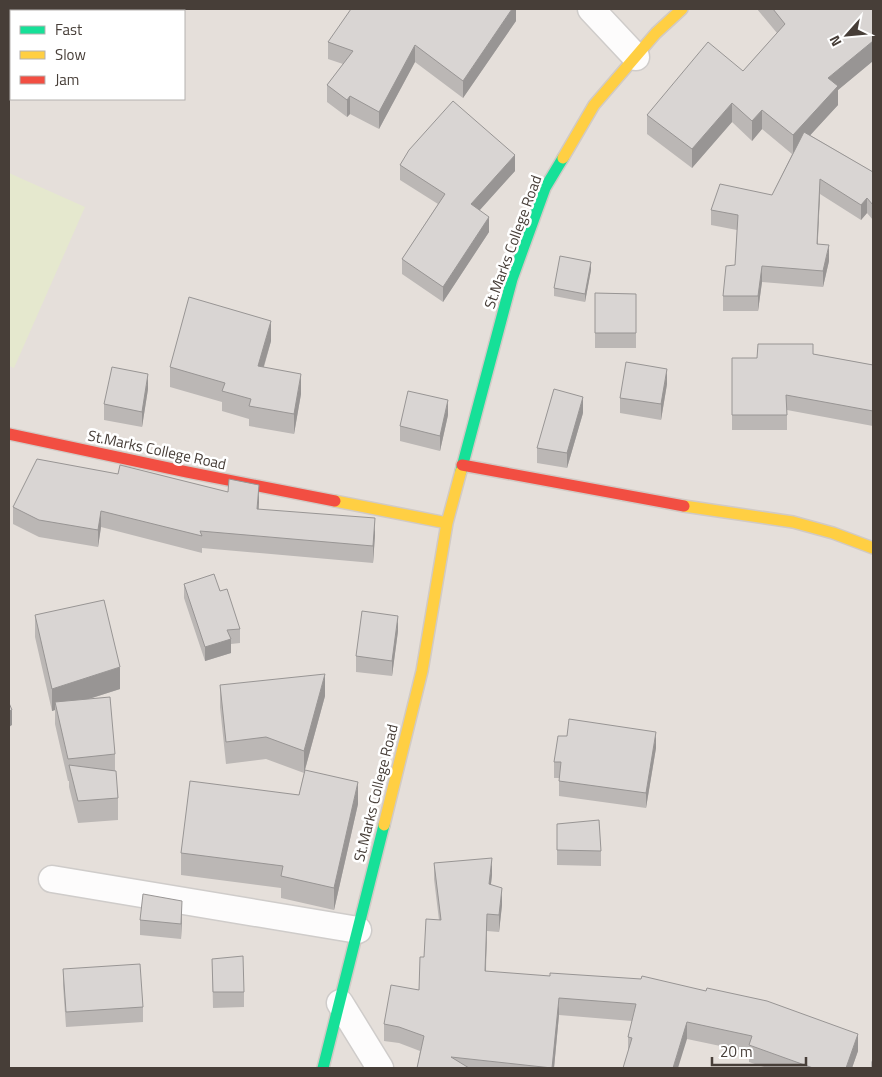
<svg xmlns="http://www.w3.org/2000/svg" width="882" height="1077" viewBox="0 0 882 1077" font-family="'Titillium Web',sans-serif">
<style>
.residential{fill:#e5dfda;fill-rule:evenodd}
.green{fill:#e5e8ce}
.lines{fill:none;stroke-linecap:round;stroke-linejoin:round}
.street-casing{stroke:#cfccca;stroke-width:29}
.fast-casing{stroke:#d1cac5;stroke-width:14}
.slow-casing{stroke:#d1cac5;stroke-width:14}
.jam-casing{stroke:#d1cac5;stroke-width:14}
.street{stroke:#fdfcfc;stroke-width:26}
.fast{stroke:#16e098;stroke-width:11}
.slow{stroke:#ffcf43;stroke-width:11}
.jam{stroke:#f24e42;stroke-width:11}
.wall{fill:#bbb7b5}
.shaded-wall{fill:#989594}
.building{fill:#d9d5d3;stroke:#989594}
.labels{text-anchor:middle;stroke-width:5;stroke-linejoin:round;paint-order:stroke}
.street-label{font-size:15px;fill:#473e38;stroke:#fff}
</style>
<rect width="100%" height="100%" fill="#f1eeec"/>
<path class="residential" d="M9,9H873V1068H9ZM11,11H184V99H11Z"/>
<path class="green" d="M9,173L85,207L14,368L9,366Z"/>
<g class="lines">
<defs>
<path id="street" d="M591,9L636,57
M52,879L358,930
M340,1003L380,1068"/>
<path id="fast" d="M461,471L512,279L545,188L563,158
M323,1068L384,825"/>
<path id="slow" d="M563,158L594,105L656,33L682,9
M335,501L447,523
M684,506L793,522L833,533L873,548
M384,825L422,671L447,523L461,471"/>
<path id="jam" d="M9,434L187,472L335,501
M462,465L684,506"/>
</defs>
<use href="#street" class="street-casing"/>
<use href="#fast" class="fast-casing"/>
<use href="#slow" class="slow-casing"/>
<use href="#jam" class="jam-casing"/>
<use href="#street" class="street"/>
<use href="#fast" class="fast"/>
<use href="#slow" class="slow"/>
<use href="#jam" class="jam"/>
</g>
<path class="wall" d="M516,9V21L463,98L415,62L379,129L350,114L347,117L327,102V85L343,64L328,59V42Z
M757,9H873V61L838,90V105L810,135L873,172V220L867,213L861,220L820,194L817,244L829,261L823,287L762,282L758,311H723V296L735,265L737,230L711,225V210L772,195L792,154L762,129L752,141L732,122L692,168L647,134V115L743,71L777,33Z
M400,165L515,171L479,210L489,232L443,302L402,274V259L438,204L400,180Z
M591,270L585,302L554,296V288Z
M595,293L636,294V348H595Z
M271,341L264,367L301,394L294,434L249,426V419L222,411V402L170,387V367Z
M813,354L873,365V426L787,410V430H732V358H757Z
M667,384L661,420L620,413V398Z
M148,389L142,427L104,420V404Z
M583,413L567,468L537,463V448Z
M448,415L440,451L400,441V426Z
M259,502V510L375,535L373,563L202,548V553L101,527L98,547L39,537L13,524V507Z
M184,584L220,591L240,629V643L231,644V653L205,661L184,598Z
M35,615L120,689L89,699L115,754V771L118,798V820L78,823L69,787V781H68L55,724V710L52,711L35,637Z
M398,631L392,676L356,672V656Z
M220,685L325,696L305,770L358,804L334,910L281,898V888L181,875V853L299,795L304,773L266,759L226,764L220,707Z
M656,748L646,808L559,796V778H554V762Z
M557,824L601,851V866L557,865Z
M434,863L492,875L491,884L502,905L499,932L487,931L486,971L858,1051L852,1068H767L749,1062V1052L687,1039L628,1051V1037L632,1021L559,1015L554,1068H417L420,1051L399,1043L384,1041V1024L419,990L424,957L439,920L434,879Z
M182,916L181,939L140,935V920Z
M212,959L244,992V1007L213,1008Z
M63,969L143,1007V1022L66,1027L63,985Z
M873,1059V1068H871V1062Z"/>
<path class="shaded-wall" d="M512,9H516V21L463,98V81Z
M873,41V61L838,90V105L793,154V135L828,78Z
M415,45V62L379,129V112Z
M350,96V114L347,117V100Z
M732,103V122L692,168V149Z
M762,110V129L752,141V121Z
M515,155V171L471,220V204Z
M820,179V194L817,260V244Z
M867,198V213L861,220V205Z
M489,217V232L443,302V287Z
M829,245V261L823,287V271Z
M591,262V270L585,302V294Z
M762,266V282L758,311V296Z
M271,321V341L258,386V366Z
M667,369V384L661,420V404Z
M148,374V389L142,427V412Z
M301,374V394L294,434V414Z
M583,397V413L567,468V453Z
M448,400V415L440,451V436Z
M259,485V502L257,526V509Z
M101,511V527L98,547V530Z
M375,518V535L373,563V546Z
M398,616V631L392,676V661Z
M231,639V653L205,661V647Z
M120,667V689L57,709L55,702V710L52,711V689Z
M325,674V696L304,773V751Z
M12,710V725L9,727V711Z
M656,732V748L646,808V793Z
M358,782V804L334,910V888Z
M492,858V875L489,900V884Z
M502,888V905L499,932V915Z
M182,901V916L181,939V924Z
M487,914V931L485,988V971Z
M559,998V1015L554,1068H552Z
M687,1022V1039L678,1068H673Z
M858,1034V1051L852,1068H846Z"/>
<path class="building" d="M351,9H512L463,81L415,45L379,112L350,96L347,100L327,85L353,51L328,42Z
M773,9H873V41L828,78L838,86L793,135L762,110L752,121L732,103L692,149L647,115L708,42L743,71L785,24Z
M453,101L515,155L471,204L489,217L443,287L402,259L445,194L400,165L409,150Z
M804,132L873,172V205L867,198L861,205L820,179L817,244L829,245L823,271L762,266L758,296H723L726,266L735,265L738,215L711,210L720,184L772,195Z
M560,256L591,262L585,294L554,288Z
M595,293L636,294V333H595Z
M189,297L271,321L258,366L301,374L294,414L249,406L251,399L222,391L225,383L170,367Z
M758,344H813V354L873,365V411L786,395L787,415H732V358H757Z
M626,362L667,369L661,404L620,398Z
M112,367L148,374L142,412L104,404Z
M554,389L583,397L567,453L537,448Z
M408,391L448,400L440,436L400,426Z
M37,459L118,474L120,465L228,492L229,479L259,485L257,509L375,518L373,546L200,531L202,536L101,511L98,530L39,520L13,507Z
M214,574L220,591L227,589L240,629L227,630L231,639L205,647L184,584Z
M104,600L120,667L52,689L35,615Z
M362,611L398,616L392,661L356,656Z
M325,674L304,751L266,737L226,742L220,685Z
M110,697L115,754L68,759L55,702Z
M9,703L12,710L9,711Z
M569,719L656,732L646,793L559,781L561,762H554L558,736H567Z
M69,765L116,771L118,798L78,801Z
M305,770L358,782L334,888L281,876L283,866L181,853L190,781L299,795Z
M599,820L601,851L557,850V824Z
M492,858L489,884L502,888L499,915L487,914L485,971L550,976V973L641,979L642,976L706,991L707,988L767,1001L858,1034L846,1068H813L749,1045L752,1036L687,1022L673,1068H623L632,1038L628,1037L636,1004L559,998L552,1068L451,1057L469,1068H417L424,1036L399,1027L384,1024L391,985L419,990L420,957H424L426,919L441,920L434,863Z
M143,894L182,901L181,924L140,920Z
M243,956L244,992H213L212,959Z
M140,964L143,1007L66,1012L63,969Z"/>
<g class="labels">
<g class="street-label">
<text transform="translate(513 242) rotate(-70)" y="5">St.Marks College Road</text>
<text transform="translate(157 450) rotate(12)" y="5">St.Marks College Road</text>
<text transform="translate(376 793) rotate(-76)" y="5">St.Marks College Road</text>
</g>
</g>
<rect width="882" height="1077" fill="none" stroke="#473e38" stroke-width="20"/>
<rect x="10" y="10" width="175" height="90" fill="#ffffff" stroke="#b5b2af"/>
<rect x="20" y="26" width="25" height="8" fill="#16e098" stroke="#b5b2af"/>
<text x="55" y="35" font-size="15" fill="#473e38">Fast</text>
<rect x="20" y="51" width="25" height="8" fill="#ffcf43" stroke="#b5b2af"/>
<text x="55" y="60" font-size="15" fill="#473e38">Slow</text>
<rect x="20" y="76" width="25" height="8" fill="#f24e42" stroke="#b5b2af"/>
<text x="55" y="85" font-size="15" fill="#473e38">Jam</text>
<g transform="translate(847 35) rotate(243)" stroke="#ffffff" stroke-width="4" paint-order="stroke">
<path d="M0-4L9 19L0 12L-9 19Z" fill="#473e38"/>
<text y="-8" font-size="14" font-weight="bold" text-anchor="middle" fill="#473e38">N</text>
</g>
<path d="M712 1057v8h94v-8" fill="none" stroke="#473e38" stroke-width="2.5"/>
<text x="720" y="1057" font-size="15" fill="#473e38" stroke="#ffffff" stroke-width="4" paint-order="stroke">20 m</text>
</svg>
